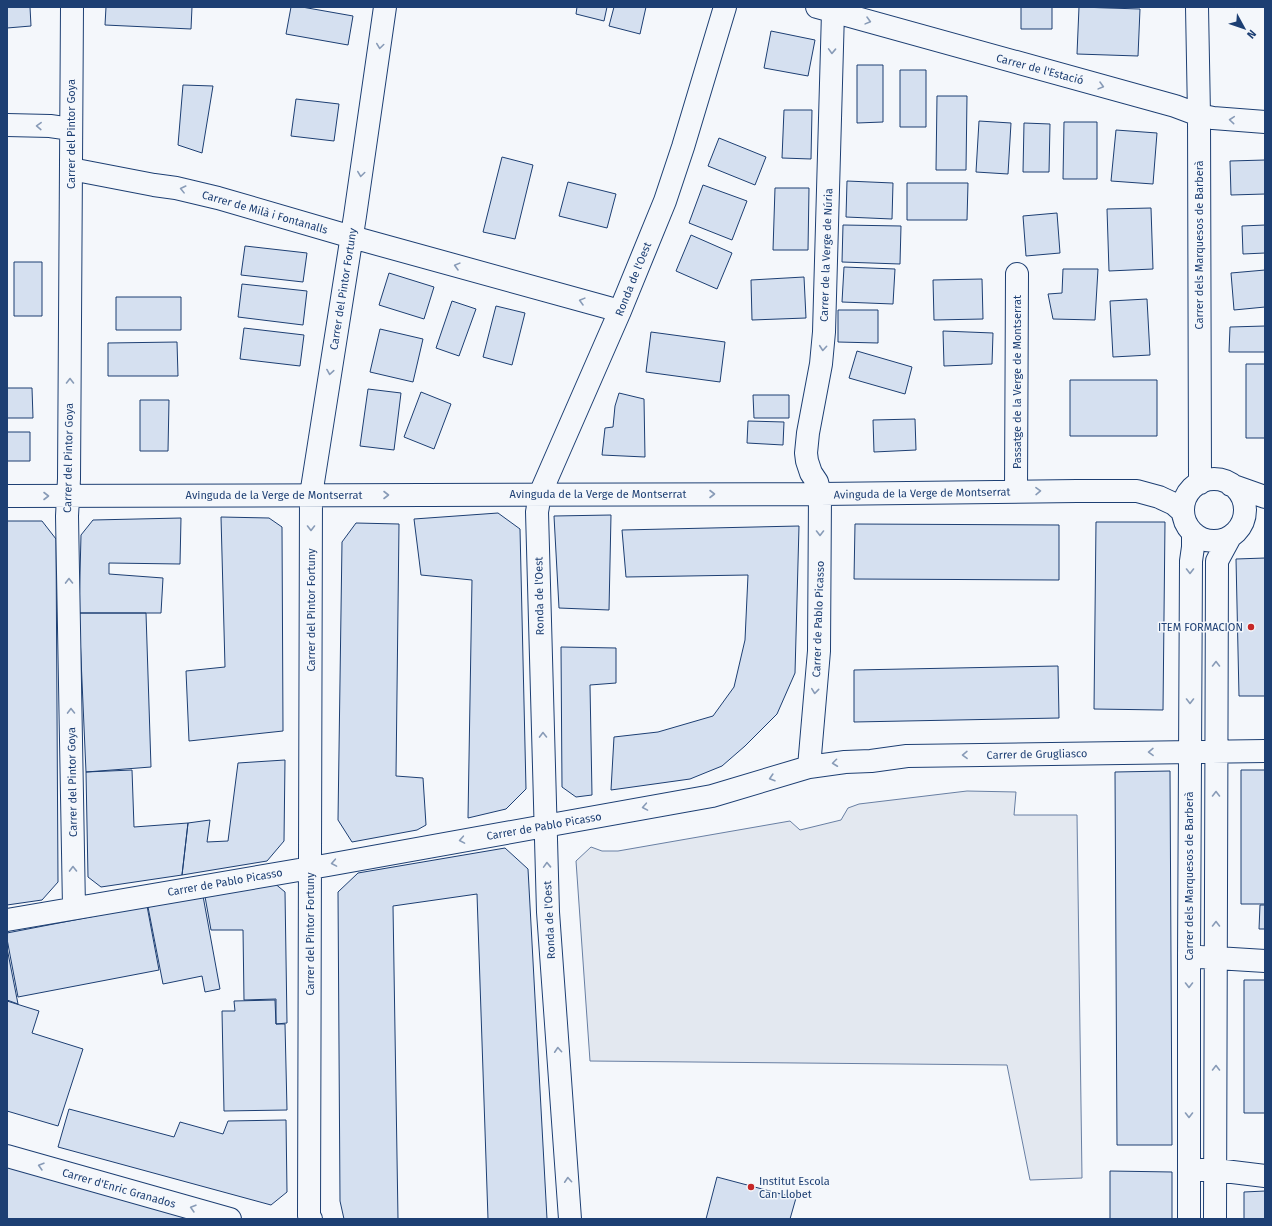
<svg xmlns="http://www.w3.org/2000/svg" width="1272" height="1226" viewBox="0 0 1272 1226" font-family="'Fira Sans',sans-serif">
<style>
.parking{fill:#e3e8f0;stroke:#687fa3}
.building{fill:#d5e0f0;stroke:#1d3f73}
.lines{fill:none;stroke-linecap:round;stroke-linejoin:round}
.minor-casing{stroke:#1d3f73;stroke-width:24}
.minor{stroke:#f4f7fb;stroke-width:22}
.oneway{stroke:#889bb7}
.poi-dot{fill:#c62828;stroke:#f4f7fb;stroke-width:1.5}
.labels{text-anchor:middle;stroke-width:3;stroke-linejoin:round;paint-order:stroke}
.street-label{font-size:11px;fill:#1d3f73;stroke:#f4f7fb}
.poi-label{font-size:11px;fill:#1d3f73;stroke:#f4f7fb;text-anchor:end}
</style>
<rect width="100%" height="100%" fill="#f4f7fb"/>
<path class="parking" d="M967,791L1016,792L1014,815H1077L1082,1178L1030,1180L1007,1065L590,1061L576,861L591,847L602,851H618L790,821L800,830L841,820L848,808L859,804Z"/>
<path class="building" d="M7,7H30L31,26L7,28Z
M106,7H192L191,29L105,25Z
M291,7H302L353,16L348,45L286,34Z
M577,7H607L604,21L576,14Z
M614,7H646L640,34L609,26Z
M1021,7H1052V29H1021Z
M1079,7L1140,9L1138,56L1077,54Z
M771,31L815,40L808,76L764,68Z
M857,65H883V122L857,123Z
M900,70H926V127H900Z
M183,85L213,86L202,153L178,145Z
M937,96H967L966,170H936Z
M296,99L339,104L334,141L291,136Z
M784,110H812L811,159L782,158Z
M979,121L1011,123L1008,174L976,172Z
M1064,122H1097V179H1063Z
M1024,123L1050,124L1049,172H1023Z
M1116,130L1157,133L1153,184L1111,181Z
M719,138L766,157L755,185L708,166Z
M502,157L533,165L515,239L483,232Z
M1265,160V194L1231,195L1230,161Z
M847,181L893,183L892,219L846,217Z
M568,182L616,194L607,228L559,216Z
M907,183H968L967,220H907Z
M703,185L747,201L732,240L689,223Z
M775,188H809L808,250H773Z
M1151,208L1153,269L1109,271L1107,209Z
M1057,213L1060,253L1026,256L1023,216Z
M843,225L901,226L900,264L842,262Z
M1265,225V253L1243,254L1242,226Z
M691,235L732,253L717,289L676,271Z
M245,246L307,253L303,282L241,275Z
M14,262H42V316H14Z
M844,267L895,269L893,304L842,302Z
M1063,269H1098L1095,320L1053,319L1048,294L1062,293Z
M1265,270V307L1234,310L1231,273Z
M389,273L434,287L424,319L379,305Z
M804,277L806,318L752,320L751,280Z
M982,279L983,319L934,320L933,280Z
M242,284L307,291L303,325L238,317Z
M116,297H181V330H116Z
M1147,299L1150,355L1113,357L1110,301Z
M452,301L476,309L459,356L436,348Z
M496,306L525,313L512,365L483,357Z
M838,310H878V343L838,342Z
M1265,326V352H1229L1230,327Z
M244,328L304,335L300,366L240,359Z
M380,329L423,339L413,382L370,372Z
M943,331L993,333L992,364L944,366Z
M651,332L725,342L720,382L646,372Z
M177,342L178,376H108V343Z
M857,351L912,367L905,394L849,378Z
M1246,364H1265V438H1246Z
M1070,380H1157V436H1070Z
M7,388H32L33,418H7Z
M368,389L401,393L394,450L360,446Z
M421,392L451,404L434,449L404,437Z
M619,393L644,399L645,457L602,455L605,428L613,427L615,406Z
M753,395H789V418H754Z
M140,400H169L168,451H140Z
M915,419L916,450L874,452L873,420Z
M748,421L784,422L783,445L747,443Z
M7,432H30V461H7Z
M498,513L520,529L526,789L506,809L468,818L472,580L421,575L414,519Z
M611,515L609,610L559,608L554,516Z
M221,517L269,518L282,527L283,731L189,741L186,671L225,667Z
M181,518L180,564L109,563V574L163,578L161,613H79L81,535L93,520Z
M7,521H42L56,539L58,882L42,900L7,905Z
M1096,522H1165L1163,710L1094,709Z
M356,523L399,524L396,776L423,778L426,825L417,830L352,842L338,820L342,542Z
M855,524L1059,525V580L854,579Z
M799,526L795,673L777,714L745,746L722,766L690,779L611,790L614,737L658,732L713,716L734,687L745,640L748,575L626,577L622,530Z
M1265,558V696H1239L1236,559Z
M79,613H146L151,767L86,772Z
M561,647L616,648V683L590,685L592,795L576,797L562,787Z
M1058,666L1059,718L854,722V670Z
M285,760L284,841L267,861L182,875L188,823L210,820L207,842L228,841L238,763Z
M132,770L134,827L188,823L182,875L101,887L88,877L86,772Z
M1241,770H1265V904H1241Z
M1170,771L1172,1145H1117L1115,772Z
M505,848L528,869L547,1219H488L477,894L393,906L398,1219H344L340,1201L338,892L358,873Z
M273,882L285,892L287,1023L276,1024V999L244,1000L243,930H211L204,891Z
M203,896L220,989L205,992L202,976L163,984L148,907Z
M1260,905H1265V929H1259Z
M147,906L159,970L18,997L7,939V933Z
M7,948L18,1004L7,1000Z
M1244,980H1265V1113H1244Z
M275,1000L276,1024H285L287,1110L224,1111L222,1011H235L234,1001Z
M7,1001L39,1011L32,1033L83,1049L58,1126L7,1111Z
M69,1109L174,1137L180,1122L223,1134L228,1121L286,1120L287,1192L271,1205L58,1147Z
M7,1164L190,1219H7Z
M1110,1171L1172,1172V1219H1110Z
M717,1177L796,1198L790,1219H706Z
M1265,1191V1219H1244V1192Z"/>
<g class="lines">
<defs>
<path id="minor" d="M72,7L69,479L67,516L74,908
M817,7L1175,106L1199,115L1213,118L1265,122
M1197,7L1199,115L1200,483
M7,125L50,126L71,129
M71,169L154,185L176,188L218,198L352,237L620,311
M1183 510a31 31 0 1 1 62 0a31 31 0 1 1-62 0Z
M1231,485L1265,497
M1016,491L1017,274
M7,496L820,494L1077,491H1137L1159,497L1174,504L1183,512
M809,767L819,651L820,494L817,482L811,473L807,461L806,453L808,433L821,364L824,332L833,12
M7,920L328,865L712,796L809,767L845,762L871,761L907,756L1265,751
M1200,957L1265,961
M7,1156L230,1219
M1201,1170H1216L1265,1176
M311,1219L309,1216L311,495L355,216L385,7
M570,1219L548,912L537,512L540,494L620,311L665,201L683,147L725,7
M1189,1219V957L1191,561L1193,547V533
M1215,1219L1217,561L1230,537"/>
</defs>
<use href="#minor" class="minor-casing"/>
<use href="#minor" class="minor"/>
</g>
<defs><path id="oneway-chevron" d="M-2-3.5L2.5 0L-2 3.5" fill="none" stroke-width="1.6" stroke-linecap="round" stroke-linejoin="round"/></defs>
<g class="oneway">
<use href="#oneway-chevron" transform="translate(868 21) rotate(15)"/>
<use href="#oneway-chevron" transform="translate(380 46) rotate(98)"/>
<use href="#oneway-chevron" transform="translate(832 51) rotate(92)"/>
<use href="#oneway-chevron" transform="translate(1101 86) rotate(15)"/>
<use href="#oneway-chevron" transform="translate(1232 120) rotate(-175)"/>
<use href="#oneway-chevron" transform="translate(39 126) rotate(-178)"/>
<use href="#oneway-chevron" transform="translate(361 174) rotate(98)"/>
<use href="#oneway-chevron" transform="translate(183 189) rotate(-166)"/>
<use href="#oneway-chevron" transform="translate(457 266) rotate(-165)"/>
<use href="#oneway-chevron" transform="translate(582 301) rotate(-165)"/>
<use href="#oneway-chevron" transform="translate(823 348) rotate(95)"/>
<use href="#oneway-chevron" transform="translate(330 372) rotate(99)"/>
<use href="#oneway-chevron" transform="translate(70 381) rotate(-90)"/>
<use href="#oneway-chevron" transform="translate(1038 491) rotate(-1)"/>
<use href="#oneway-chevron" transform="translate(712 494)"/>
<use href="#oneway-chevron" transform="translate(386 495)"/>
<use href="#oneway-chevron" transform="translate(46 496)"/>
<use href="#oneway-chevron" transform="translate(311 528) rotate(90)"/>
<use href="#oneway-chevron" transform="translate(820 533) rotate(90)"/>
<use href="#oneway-chevron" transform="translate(1190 571) rotate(90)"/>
<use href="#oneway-chevron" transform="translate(69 581) rotate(-91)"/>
<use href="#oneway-chevron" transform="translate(1216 664) rotate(-90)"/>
<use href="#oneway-chevron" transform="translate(815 691) rotate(96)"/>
<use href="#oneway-chevron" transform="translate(1190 701) rotate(90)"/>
<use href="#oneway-chevron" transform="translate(71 711) rotate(-91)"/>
<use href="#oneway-chevron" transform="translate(543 735) rotate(-91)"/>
<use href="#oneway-chevron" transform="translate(1151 752) rotate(179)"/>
<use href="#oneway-chevron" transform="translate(965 755) rotate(179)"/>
<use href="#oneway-chevron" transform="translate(835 763) rotate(173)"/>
<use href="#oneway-chevron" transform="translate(772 778) rotate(163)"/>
<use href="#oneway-chevron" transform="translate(1216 794) rotate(-90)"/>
<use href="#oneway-chevron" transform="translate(645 807) rotate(170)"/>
<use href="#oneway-chevron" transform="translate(462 840) rotate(170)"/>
<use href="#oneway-chevron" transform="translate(334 863) rotate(170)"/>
<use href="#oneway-chevron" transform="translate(547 865) rotate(-92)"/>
<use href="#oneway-chevron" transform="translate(73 869) rotate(-91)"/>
<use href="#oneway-chevron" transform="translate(1216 924) rotate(-90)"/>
<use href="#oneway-chevron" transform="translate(1189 985) rotate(90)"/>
<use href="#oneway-chevron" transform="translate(558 1050) rotate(-94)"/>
<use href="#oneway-chevron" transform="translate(1216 1068) rotate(-90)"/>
<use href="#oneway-chevron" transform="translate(1189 1115) rotate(90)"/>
<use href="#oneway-chevron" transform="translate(41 1166) rotate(-164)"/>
<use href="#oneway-chevron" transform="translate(568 1180) rotate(-94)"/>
<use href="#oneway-chevron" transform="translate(193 1208) rotate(-164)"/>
</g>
<g class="poi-dot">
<circle cx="1251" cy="627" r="4"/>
<circle cx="751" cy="1187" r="4"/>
</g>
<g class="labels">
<g class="street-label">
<text transform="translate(1040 69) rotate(15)" y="4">Carrer de l'Estació</text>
<text transform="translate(71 134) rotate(-90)" y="4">Carrer del Pintor Goya</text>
<text transform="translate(265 212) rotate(16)" y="4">Carrer de Milà i Fontanalls</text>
<text transform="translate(1199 245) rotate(-90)" y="4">Carrer dels Marquesos de Barberà</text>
<text transform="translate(826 255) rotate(-88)" y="4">Carrer de la Verge de Núria</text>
<text transform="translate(633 279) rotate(-68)" y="4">Ronda de l'Oest</text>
<text transform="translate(343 289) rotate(-81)" y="4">Carrer del Pintor Fortuny</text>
<text transform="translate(1017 382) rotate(-90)" y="4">Passatge de la Verge de Montserrat</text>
<text transform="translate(68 458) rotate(-89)" y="4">Carrer del Pintor Goya</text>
<text transform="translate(922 493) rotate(-1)" y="4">Avinguda de la Verge de Montserrat</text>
<text x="598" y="498">Avinguda de la Verge de Montserrat</text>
<text x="274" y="499">Avinguda de la Verge de Montserrat</text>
<text transform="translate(539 596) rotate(-91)" y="4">Ronda de l'Oest</text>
<text transform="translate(311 610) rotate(-90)" y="4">Carrer del Pintor Fortuny</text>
<text transform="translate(818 619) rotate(-88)" y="4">Carrer de Pablo Picasso</text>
<text transform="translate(1037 754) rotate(-1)" y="4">Carrer de Grugliasco</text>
<text transform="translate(72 782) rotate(-91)" y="4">Carrer del Pintor Goya</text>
<text transform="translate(544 826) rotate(-10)" y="4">Carrer de Pablo Picasso</text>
<text transform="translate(1189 876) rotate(-90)" y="4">Carrer dels Marquesos de Barberà</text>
<text transform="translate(225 882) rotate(-10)" y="4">Carrer de Pablo Picasso</text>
<text transform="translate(549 920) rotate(-93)" y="4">Ronda de l'Oest</text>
<text transform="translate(310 934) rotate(-90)" y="4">Carrer del Pintor Fortuny</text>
<text transform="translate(119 1188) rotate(16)" y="4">Carrer d'Enric Granados</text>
</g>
<g class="poi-label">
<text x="1243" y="631">ITEM FORMACION</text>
<text x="759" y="1185" text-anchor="start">Institut Escola<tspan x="759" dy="13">Can Llobet</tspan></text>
</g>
</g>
<rect width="1272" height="1226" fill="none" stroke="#1d3f73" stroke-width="16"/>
<g transform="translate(1244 28) rotate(130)" stroke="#f4f7fb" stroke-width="3" paint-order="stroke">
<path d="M0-3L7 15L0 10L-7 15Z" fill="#1d3f73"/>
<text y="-6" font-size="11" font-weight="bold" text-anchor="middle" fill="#1d3f73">N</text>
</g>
</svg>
